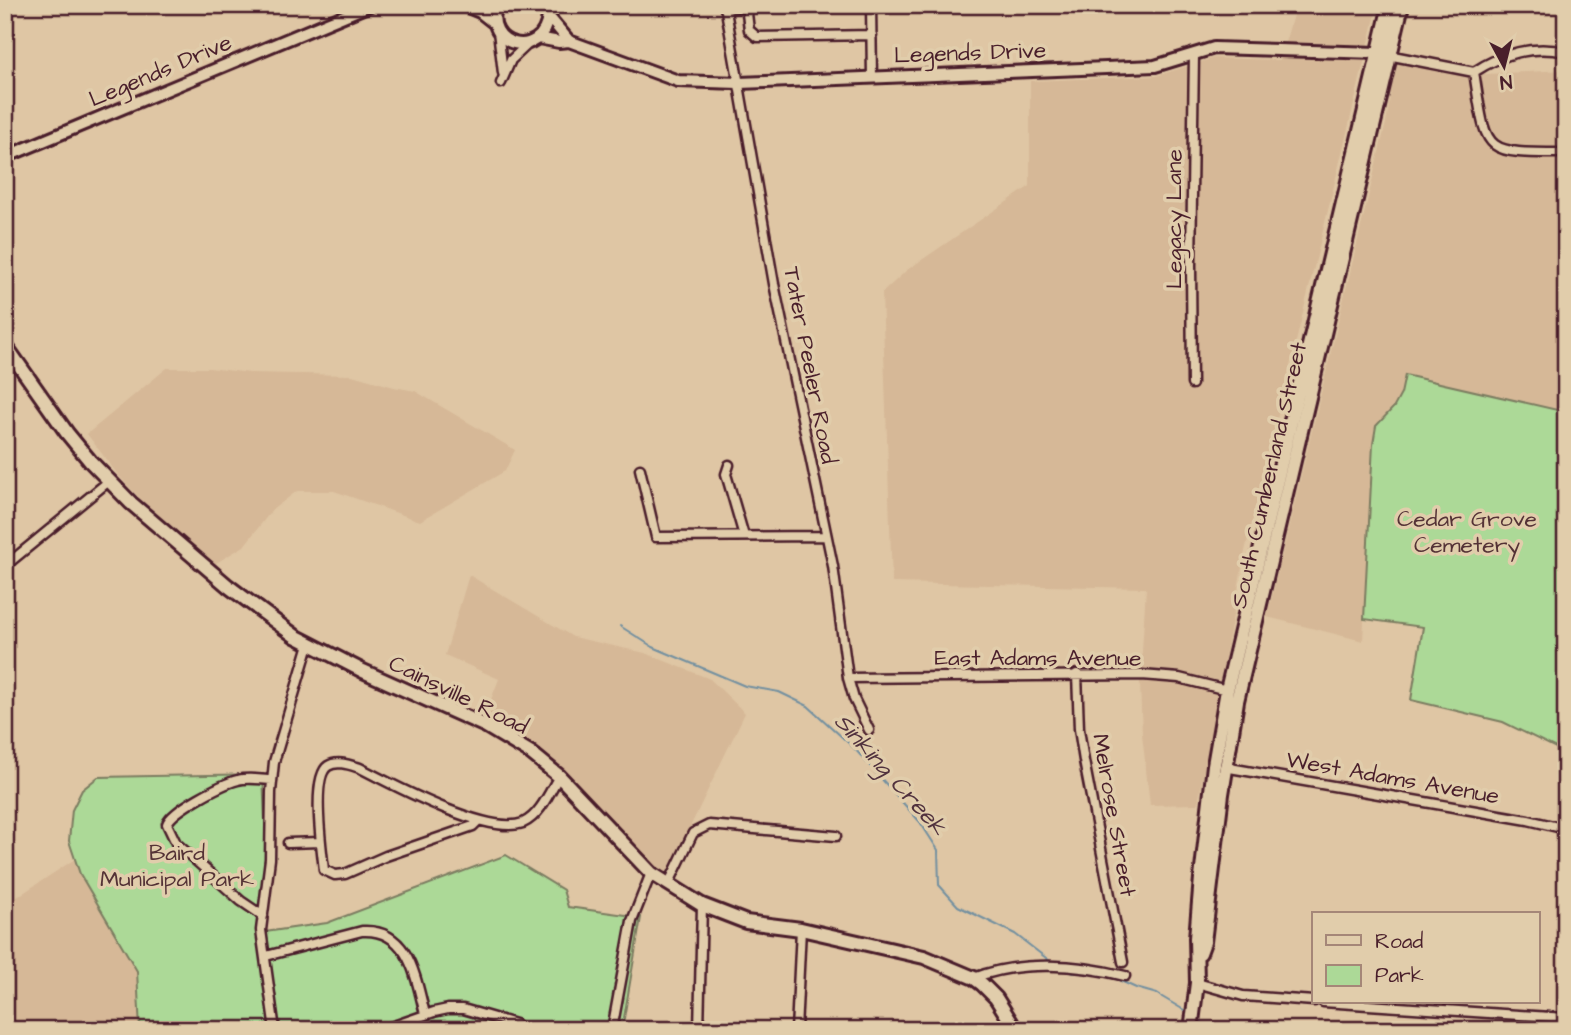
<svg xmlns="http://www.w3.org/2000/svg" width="1571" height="1035" viewBox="0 0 1571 1035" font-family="'Architects Daughter',sans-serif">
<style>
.built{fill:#d6b897}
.green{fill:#acd997;stroke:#7b7c61;stroke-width:2}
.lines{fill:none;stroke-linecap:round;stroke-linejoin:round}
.stream{stroke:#7390a0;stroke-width:2}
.minor-casing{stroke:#4a1f2b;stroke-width:13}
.tertiary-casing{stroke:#4a1f2b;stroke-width:16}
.secondary-casing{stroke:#4a1f2b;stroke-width:18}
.primary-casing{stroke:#4a1f2b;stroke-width:18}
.minor{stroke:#e1cdab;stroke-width:8}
.tertiary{stroke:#e1cdab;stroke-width:10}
.secondary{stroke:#e1cdab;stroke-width:12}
.primary{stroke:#e1cdab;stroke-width:12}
.labels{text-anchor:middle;stroke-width:7;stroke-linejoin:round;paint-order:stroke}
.street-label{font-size:23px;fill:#4a1f2b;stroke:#e1cdab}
.park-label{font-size:23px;fill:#543236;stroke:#e1cdab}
.water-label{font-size:24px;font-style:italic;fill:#51323e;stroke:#e1cdab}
</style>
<rect width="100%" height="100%" fill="#dfc6a4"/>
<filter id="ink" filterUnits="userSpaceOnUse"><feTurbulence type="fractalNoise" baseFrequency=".0143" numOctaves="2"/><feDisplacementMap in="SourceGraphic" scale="14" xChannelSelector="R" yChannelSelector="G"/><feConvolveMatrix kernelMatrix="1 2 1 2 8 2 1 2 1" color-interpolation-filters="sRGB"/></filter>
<g filter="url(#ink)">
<path class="built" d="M1296,5H1378L1245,551L1198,804L1150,805L1142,734L1140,683L1146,588L892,583L882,293L907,270L1030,186V81L1156,76L1213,58L1280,60Z
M1396,59L1487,74L1566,70V412L1405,375L1401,394L1394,407L1376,426L1373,444L1363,641L1267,617L1386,123Z
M167,368H209L250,373L352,375L394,387L415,391L515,450L505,471L420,521L334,491H297L272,510L244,546L213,565L151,510L118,475L87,434Z
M469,575L573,637L645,653L710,679L745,713L665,879L564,770L526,739L483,720L499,679L445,655Z
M75,859L80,874L137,971L140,1030H5V905Z"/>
<path class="green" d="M1405,375L1566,412V753L1503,722L1411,700L1423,627L1364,619L1373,444L1376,426L1394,407L1401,394Z
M263,774L266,846L258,933L327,923L506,855L563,890L568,907L641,917L622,1030H140L137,971L80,874L69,841L72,810L82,790L98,777Z"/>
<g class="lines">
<path class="stream" d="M620,626L653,647L745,686L779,692L808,706L854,748L920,822L938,850L939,885L958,906L1015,934L1050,961
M1067,970L1074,973L1086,972
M1112,977L1136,988L1157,994L1189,1013
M1199,1019L1209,1030"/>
<defs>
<path id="minor" d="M725,5L774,284L833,566L848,678L854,699L869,730
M746,5L749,30L757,37L872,35
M871,5L872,78
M725,9L746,6
M498,31L503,73
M1388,55L1474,72C1503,53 1532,45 1566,52
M1474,72C1487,154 1481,153 1566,153
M501,83L511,60L529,43
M1192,384L1191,266L1194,54
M729,465L726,474L744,536
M640,469L656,537L825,536
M5,566L109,481
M1077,674L1079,729L1084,761L1123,962
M848,678L1142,675L1179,678L1227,690
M1224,767L1528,820L1566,829
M477,822L473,826L386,856L345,874L335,875L324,870C322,851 311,777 328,766C337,760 350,765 360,768C393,785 488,836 523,823C540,816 550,791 559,776
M288,843L321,842
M668,885L693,833L709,825L836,836
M263,916L241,901L176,843L167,824C172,810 222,784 238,780C248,777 262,780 272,780
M266,956L362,931C410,928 416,980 425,1014
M974,978C1020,960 1078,964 1125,976
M1197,983L1243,996L1314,1001
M1323,1002L1566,1018
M275,1030L261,930L270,859L271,792L274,762L309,644
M382,1030L434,1012L448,1009H463L515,1024L522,1030
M612,1030L632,921L651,873
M699,1030L702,905
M796,1030L801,929"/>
<path id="tertiary" d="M463,5L480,12L494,23
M497,5C481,46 543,62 548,16
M545,5L548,16L569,41
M538,38L559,42L569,41L678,81L739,83L1155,66L1214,48L1378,53
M5,157L370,5"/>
<path id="secondary" d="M5,345L67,433L90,461L131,503L228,586L295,636L363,671L486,726L531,753L559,776L651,873L702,905L746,922L801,929L924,957L974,978L982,984L996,998L1016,1030"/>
<path id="primary" d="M1200,953L1204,942L1222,794L1237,701L1402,5
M1191,1030L1197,983L1196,938L1201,878L1214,765L1227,690L1390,5"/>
</defs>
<use href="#minor" class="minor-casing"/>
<use href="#tertiary" class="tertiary-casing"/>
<use href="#secondary" class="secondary-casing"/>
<use href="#primary" class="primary-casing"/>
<use href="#minor" class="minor"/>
<use href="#tertiary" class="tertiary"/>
<use href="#secondary" class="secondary"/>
<use href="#primary" class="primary"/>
</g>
</g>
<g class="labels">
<g class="street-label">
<text transform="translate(970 52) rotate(-2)" y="8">Legends Drive</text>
<text transform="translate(160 70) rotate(-23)" y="8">Legends Drive</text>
<text transform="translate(1173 219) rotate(-90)" y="8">Legacy Lane</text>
<text transform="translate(811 365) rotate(79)" y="8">Tater Peeler Road</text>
<text transform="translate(1268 475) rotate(-77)" y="8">South Cumberland Street</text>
<text x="1038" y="665">East Adams Avenue</text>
<text transform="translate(459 694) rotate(26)" y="8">Cainsville Road</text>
<text transform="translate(1393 777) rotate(10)" y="8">West Adams Avenue</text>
<text transform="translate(1115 815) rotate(80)" y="8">Melrose Street</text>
</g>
<g class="park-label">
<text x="1467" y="526">Cedar Grove<tspan x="1467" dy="26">Cemetery</tspan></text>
<text x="177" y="860">Baird<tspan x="177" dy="26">Municipal Park</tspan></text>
</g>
<g class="water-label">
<text transform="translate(891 774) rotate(48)" y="8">Sinking Creek</text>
</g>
</g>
<rect width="1571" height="1035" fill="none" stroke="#e1cdab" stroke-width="28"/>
<rect x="14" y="14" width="1543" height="1007" fill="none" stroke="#4a1f2b" stroke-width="2.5" filter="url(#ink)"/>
<rect x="1312" y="912" width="228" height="91" fill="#e1cdab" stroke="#a58778" stroke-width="2"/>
<rect x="1326" y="935" width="35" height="10" fill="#e1cdab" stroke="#a58778" stroke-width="2"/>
<text x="1375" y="948" font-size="21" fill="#4a1f2b">Road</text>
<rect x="1326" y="965" width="35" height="21" fill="#acd997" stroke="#a58778" stroke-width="2"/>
<text x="1375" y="982" font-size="21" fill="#4a1f2b">Park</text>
<g transform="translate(1504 66) rotate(173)" stroke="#e1cdab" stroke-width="5" paint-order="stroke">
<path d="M0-5L12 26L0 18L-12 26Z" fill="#4a1f2b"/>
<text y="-10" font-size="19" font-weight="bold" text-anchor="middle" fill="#4a1f2b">N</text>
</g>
</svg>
